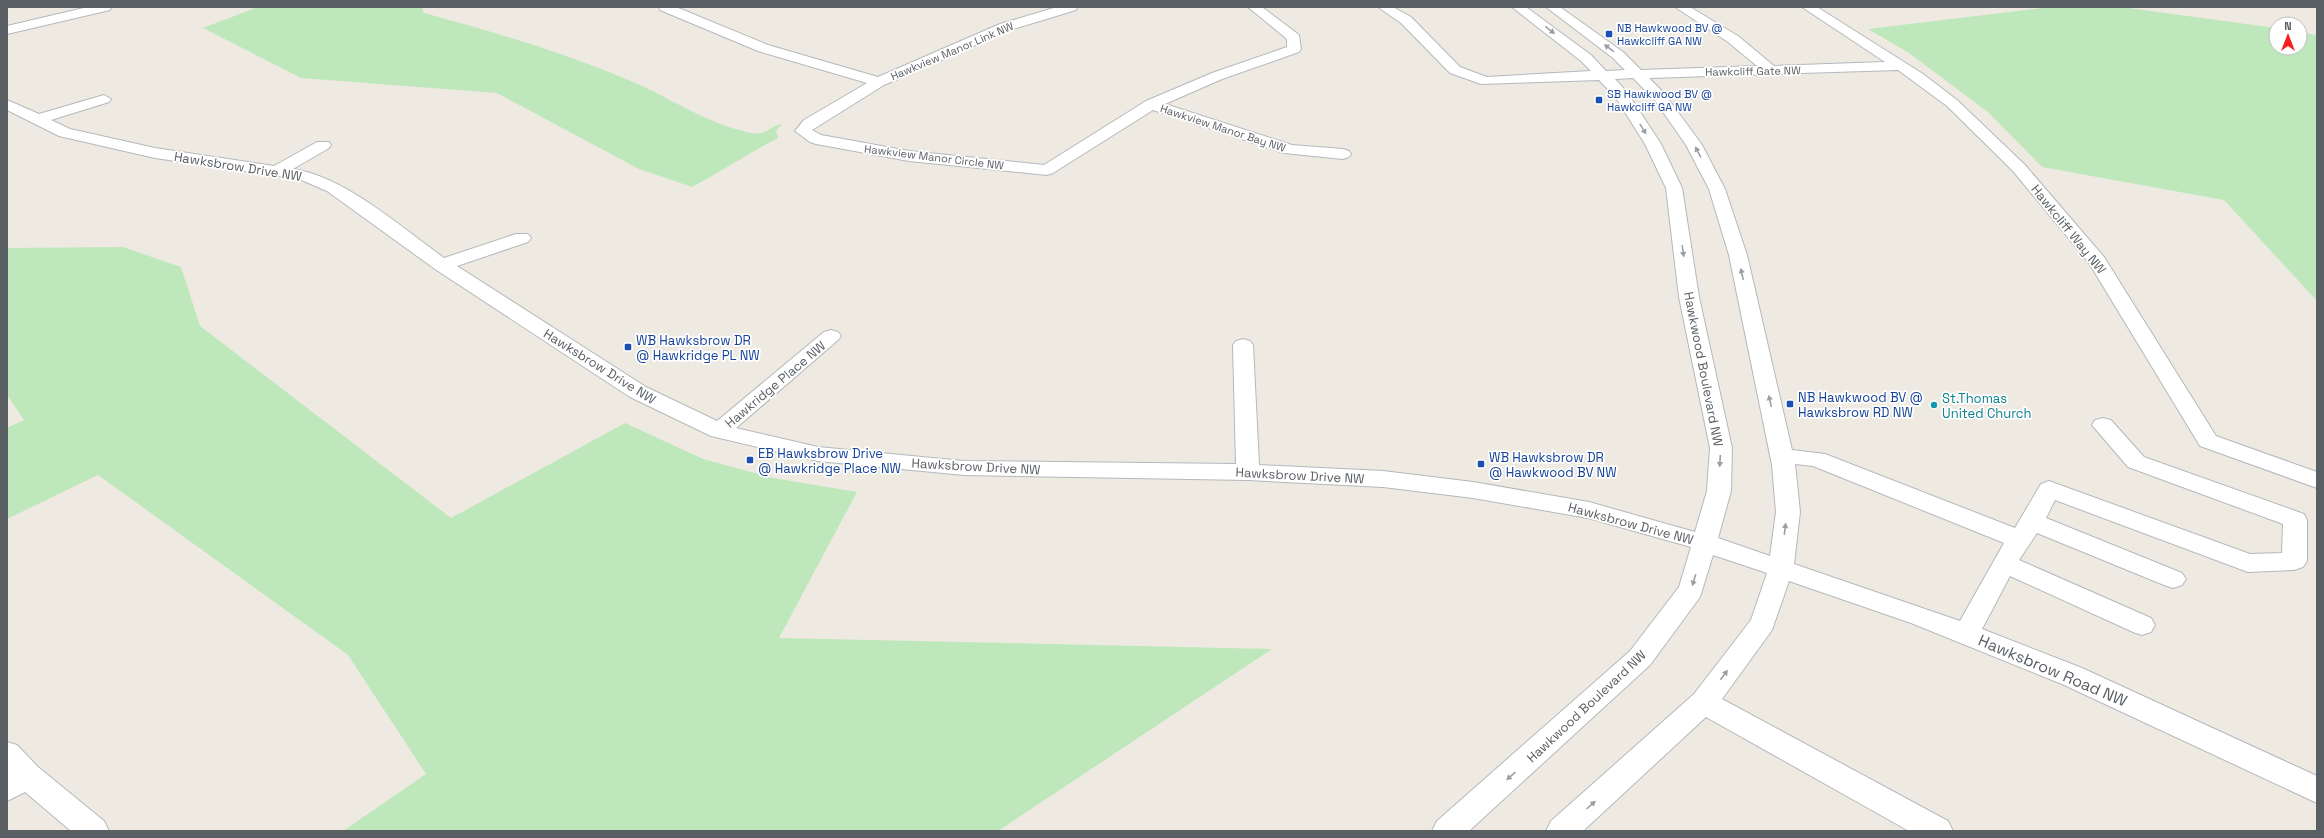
<svg xmlns="http://www.w3.org/2000/svg" width="2324" height="838" viewBox="0 0 2324 838" font-family="'Space Grotesk',sans-serif">
<style>
.green{fill:#bee8bb}
.lines{fill:none;stroke-linecap:round;stroke-linejoin:round}
.minor-casing{stroke:#b4b8bd;stroke-width:2}
.minor{fill:#fff;fill-rule:evenodd}
.oneway{fill:#9c9fa2}
.transit-dot{fill:#1a4fb4;stroke:#fff;stroke-width:1.5}
.culture-dot{fill:#0f9aa8;stroke:#fff;stroke-width:1.5}
.labels{text-anchor:middle;stroke-width:3.5;stroke-linejoin:round;paint-order:stroke}
.far-transit-label{font-size:11px;fill:#164399;stroke:#fff;text-anchor:start}
.far-street-label{font-size:11px;fill:#5a5f64;stroke:#fff}
.street-label{font-size:13px;fill:#5a5f64;stroke:#fff}
.transit-label{font-size:13px;fill:#164399;stroke:#fff;text-anchor:start}
.culture-label{font-size:13px;fill:#0d838f;stroke:#fff;text-anchor:start}
.near-street-label{font-size:16px;fill:#5a5f64;stroke:#fff}
</style>
<rect width="100%" height="100%" fill="#eeeae1"/>
<path class="green" d="M258,7H422L424,13C494,32 560,51 626,79C668,96 706,124 751,133C764,136 771,126 782,124L776,131L778,138C749,153 722,171 692,187L639,169L497,93L301,78L203,28Z
M2051,7H2121L2276,28V48H2300V32L2317,35V301L2224,200L2042,167L1989,113L1909,53L1868,29Z
M123,247L181,267L200,326L451,518L625,423L703,459L773,478L857,492L779,638L1272,649L998,831H343L426,774L348,655L98,475L7,519V428L24,420L7,395V248Z"/>
<g class="lines">
<defs>
<path id="minor" d="M88,7H111L110,10L7,34V26Z
M659,7H676L768,45L878,77L1000,24L1057,7H1077L1076,10L1010,30L884,85L812,130L821,135L909,151L1044,165L1146,101L1212,73L1287,47V39L1248,7H1262L1299,35L1301,49L1299,52L1222,79L1165,104L1292,145L1343,149L1349,151L1351,154L1349,157L1343,159L1284,153L1153,110L1053,173L1047,175L909,161L816,144L810,142L795,131L804,120L867,83L758,51L660,10Z
M1378,7H1393L1411,17L1460,67L1487,77L1591,71L1581,61L1512,7H1526L1591,55L1606,71L1625,70L1613,58L1546,7H1560L1623,52L1641,70L1757,66L1728,42L1675,7H1690L1738,36L1774,66L1885,62L1802,7H1817L1923,74L1957,100L2025,165L2104,257L2216,436L2317,472V488L2200,446L2089,263L2013,171L1947,106L1898,70L1649,78L1664,93L1702,145L1725,189L1747,255L1792,450L1825,454L2015,528L2041,484L2049,481L2250,554L2282,553L2283,524L2128,467L2092,425L2095,420L2103,418L2111,420L2144,457L2304,514L2307,520V561L2303,567L2294,570L2248,572L2055,500L2046,518L2182,573L2186,579L2182,585L2173,588L2164,585L2037,533L2019,560L2151,618L2155,625L2151,632L2142,635L2133,632L2010,576L1982,629L2082,668L2317,776V803L2062,684L1911,623L1789,581L1772,630L1722,699L1948,821L1953,831H1909L1706,717L1583,831H1546L1551,821L1694,694L1751,620L1767,573L1713,555L1700,597L1650,665L1469,831H1432L1437,821L1630,651L1679,587L1691,547L1588,518L1473,498L1383,487L1248,480L964,475L818,461L711,436L630,397L435,269L327,191L299,179L155,158L59,136L7,110V100L39,114L104,95L111,99L109,102L51,120L70,129L155,148L274,166L317,142H329L331,145L329,148L293,169C344,176 402,228 444,258L516,234H528L531,238L528,242L457,266L646,387L717,421L824,332L831,330L838,332L841,336L838,340L736,428L818,447L964,461L1236,464L1233,345L1236,341L1243,339L1250,341L1253,345L1259,465L1383,471L1473,482L1589,502L1695,532L1707,491L1710,448L1679,297L1666,188L1645,144L1616,98L1599,80L1481,84L1450,73L1401,23ZM1633,78L1654,99L1686,145L1709,189L1729,255L1772,465L1776,512L1770,556L1718,538L1731,491L1732,448L1699,297L1682,188L1661,144L1627,92L1615,79ZM1795,464L1813,466L2004,543L1960,621L1794,564L1800,512Z
M7,742L17,745L38,767L104,821L109,831H71L25,792L7,801Z"/>
</defs>
<use href="#minor" class="minor-casing"/>
<use href="#minor" class="minor"/>
</g>
<defs><path id="oneway-solid" d="M-6-.8H1V-3.2L6.5 0L1 3.2V.8H-6Z"/></defs>
<g class="oneway">
<use href="#oneway-solid" transform="translate(1550 30) rotate(38)"/>
<use href="#oneway-solid" transform="translate(1609 48) rotate(-144)"/>
<use href="#oneway-solid" transform="translate(1643 129) rotate(58)"/>
<use href="#oneway-solid" transform="translate(1698 152) rotate(-118)"/>
<use href="#oneway-solid" transform="translate(1683 251) rotate(82)"/>
<use href="#oneway-solid" transform="translate(1742 274) rotate(-102)"/>
<use href="#oneway-solid" transform="translate(1770 401) rotate(-102)"/>
<use href="#oneway-solid" transform="translate(1720 461) rotate(93)"/>
<use href="#oneway-solid" transform="translate(1785 529) rotate(-83)"/>
<use href="#oneway-solid" transform="translate(1694 580) rotate(107)"/>
<use href="#oneway-solid" transform="translate(1724 675) rotate(-53)"/>
<use href="#oneway-solid" transform="translate(1511 776) rotate(138)"/>
<use href="#oneway-solid" transform="translate(1591 805) rotate(-42)"/>
</g>
<g class="transit-dot">
<rect x="1605" y="30" width="8" height="8" rx="2"/>
<rect x="1595" y="96" width="8" height="8" rx="2"/>
<rect x="624" y="343" width="8" height="8" rx="2"/>
<rect x="1786" y="400" width="8" height="8" rx="2"/>
<rect x="746" y="456" width="8" height="8" rx="2"/>
<rect x="1477" y="460" width="8" height="8" rx="2"/>
</g>
<circle class="culture-dot" cx="1934" cy="405" r="4"/>
<g class="labels">
<g class="far-transit-label">
<text x="1617" y="32">NB Hawkwood BV @<tspan x="1617" dy="13">Hawkcliff GA NW</tspan></text>
<text x="1607" y="98">SB Hawkwood BV @<tspan x="1607" dy="13">Hawkcliff GA NW</tspan></text>
</g>
<g class="far-street-label">
<text transform="translate(952 51) rotate(-23)" y="4">Hawkview Manor Link NW</text>
<text transform="translate(1753 71) rotate(-1)" y="4">Hawkcliff Gate NW</text>
<text transform="translate(1223 128) rotate(18)" y="4">Hawkview Manor Bay NW</text>
<text transform="translate(934 157) rotate(7)" y="4">Hawkview Manor Circle NW</text>
</g>
<g class="street-label">
<text transform="translate(238 166) rotate(9)" y="5">Hawksbrow Drive NW</text>
<text transform="translate(2069 229) rotate(51)" y="5">Hawkcliff Way NW</text>
<text transform="translate(600 366) rotate(32)" y="5">Hawksbrow Drive NW</text>
<text transform="translate(1704 369) rotate(79)" y="5">Hawkwood Boulevard NW</text>
<text transform="translate(775 384) rotate(-40)" y="5">Hawkridge Place NW</text>
<text transform="translate(976 466) rotate(3)" y="5">Hawksbrow Drive NW</text>
<text transform="translate(1300 475) rotate(3)" y="5">Hawksbrow Drive NW</text>
<text transform="translate(1631 523) rotate(15)" y="5">Hawksbrow Drive NW</text>
<text transform="translate(1586 706) rotate(-43)" y="5">Hawkwood Boulevard NW</text>
</g>
<g class="transit-label">
<text x="636" y="345">WB Hawksbrow DR<tspan x="636" dy="15">@ Hawkridge PL NW</tspan></text>
<text x="1798" y="402">NB Hawkwood BV @<tspan x="1798" dy="15">Hawksbrow RD NW</tspan></text>
<text x="758" y="458">EB Hawksbrow Drive<tspan x="758" dy="15">@ Hawkridge Place NW</tspan></text>
<text x="1489" y="462">WB Hawksbrow DR<tspan x="1489" dy="15">@ Hawkwood BV NW</tspan></text>
</g>
<g class="culture-label">
<text x="1942" y="403">St.Thomas<tspan x="1942" dy="15">United Church</tspan></text>
</g>
<g class="near-street-label">
<text transform="translate(2053 670) rotate(23)" y="6">Hawksbrow Road NW</text>
</g>
</g>
<rect width="2324" height="838" fill="none" stroke="#5a5f64" stroke-width="16"/>
<g transform="translate(2288 36)"><circle r="19" fill="#ffffff" stroke="#bdbfc1"/>
<path d="M0-3L7 15L0 10L-7 15Z" fill="#f71f1e"/>
<text y="-6" font-size="11" font-weight="bold" text-anchor="middle" fill="#5a5f64">N</text>
</g>
</svg>
